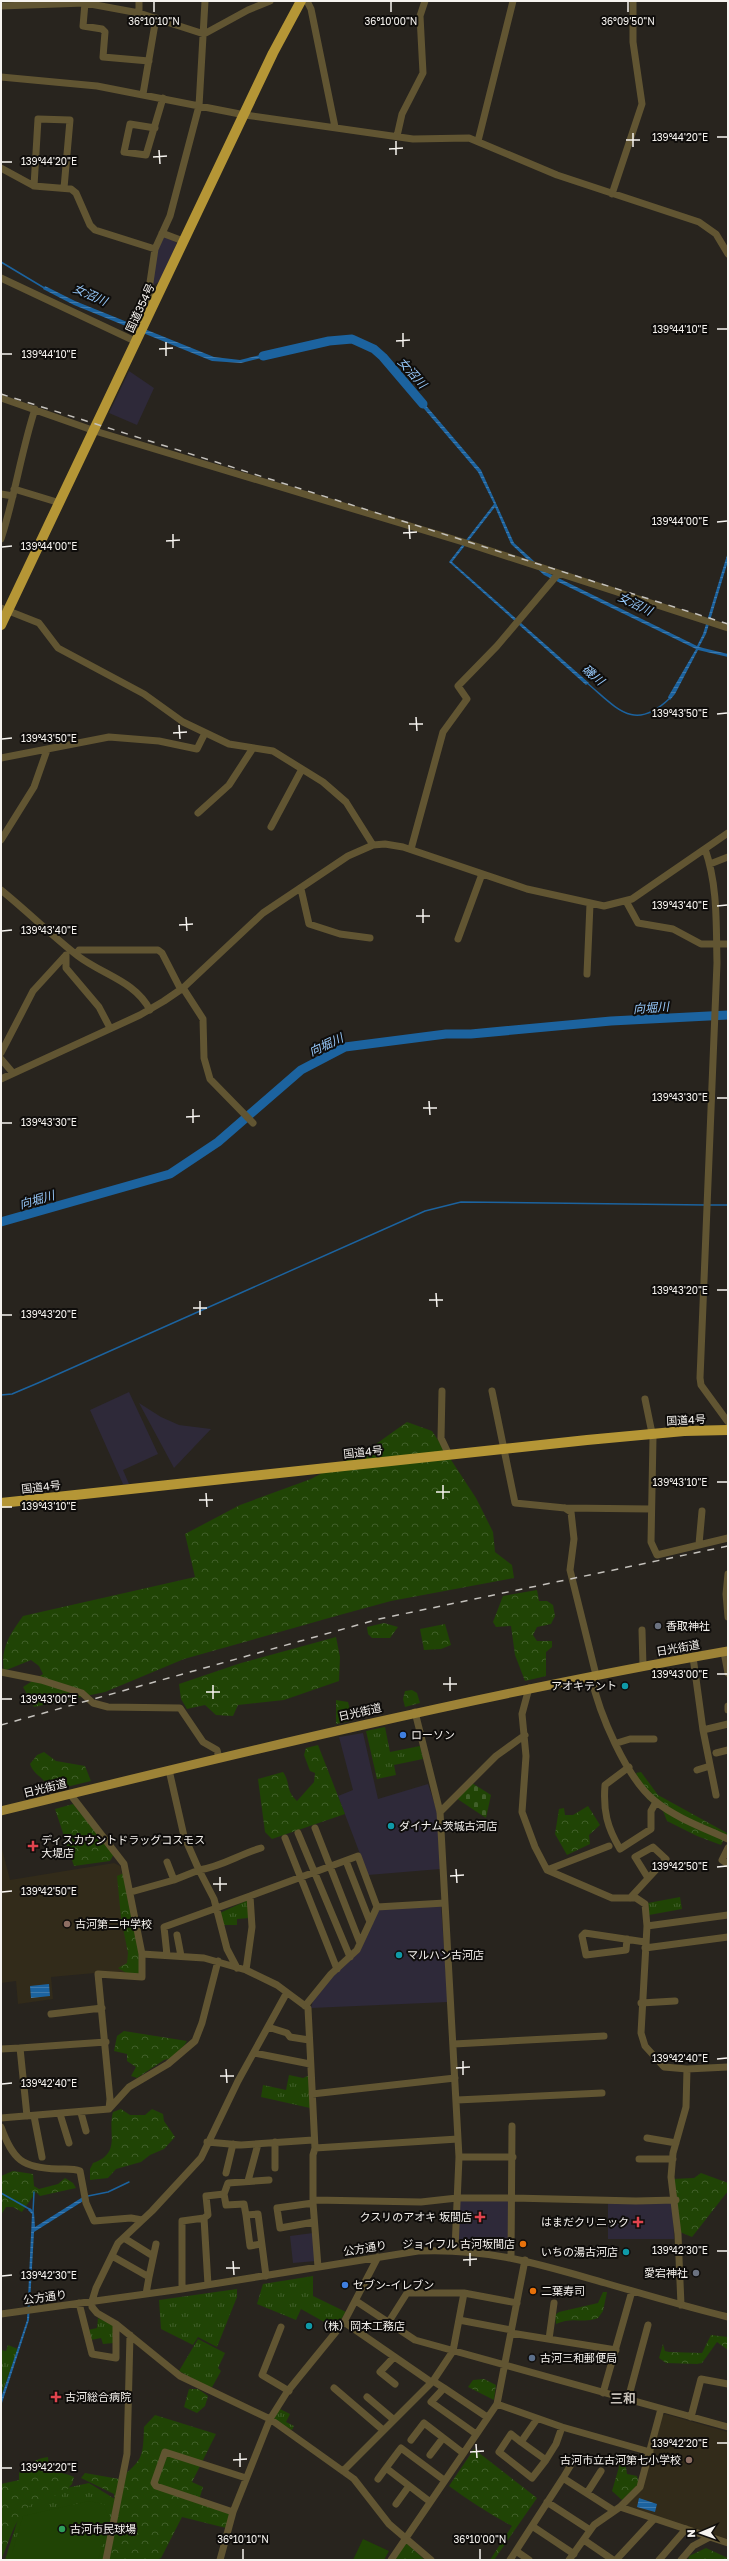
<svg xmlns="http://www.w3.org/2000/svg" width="729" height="2561" viewBox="0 0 729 2561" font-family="'Golos Text','Noto Sans JP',sans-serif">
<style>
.commercial{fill:#2e2939}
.education{fill:#322b1a}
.grass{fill:url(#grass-tufts)}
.forest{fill:url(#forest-crowns)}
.cemetery{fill:url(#cemetery-stones)}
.pitch{fill:#204405}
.water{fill:url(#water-rules)}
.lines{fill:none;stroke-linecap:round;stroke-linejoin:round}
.stream{stroke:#1c639f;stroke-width:1.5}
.river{stroke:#1c639f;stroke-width:9}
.minor{stroke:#615532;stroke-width:7}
.major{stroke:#9d8337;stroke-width:9}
.highway{stroke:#b59636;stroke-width:10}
.rail{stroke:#c4c1bc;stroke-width:1.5;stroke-dasharray:7 7;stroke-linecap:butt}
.ticks{fill:none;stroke:#f6f3ef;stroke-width:1.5}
.worship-dot{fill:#6b7280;stroke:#0f0d0b;stroke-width:1.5}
.culture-dot{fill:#0f9aa8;stroke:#0f0d0b;stroke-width:1.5}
.shop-dot{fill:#3f7fe0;stroke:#0f0d0b;stroke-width:1.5}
.health-dot{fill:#e0444e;stroke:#0f0d0b;stroke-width:1.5}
.education-dot{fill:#8d6e63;stroke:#0f0d0b;stroke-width:1.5}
.food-dot{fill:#e8710a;stroke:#0f0d0b;stroke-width:1.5}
.service-dot{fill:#5c6f8a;stroke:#0f0d0b;stroke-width:1.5}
.leisure-dot{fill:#2e9e5b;stroke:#0f0d0b;stroke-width:1.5}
.labels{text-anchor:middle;stroke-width:4;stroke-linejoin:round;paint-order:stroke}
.street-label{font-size:11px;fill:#f6f3ef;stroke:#0f0d0b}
.poi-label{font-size:11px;fill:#f6f3ef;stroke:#0f0d0b;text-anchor:start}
.water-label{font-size:12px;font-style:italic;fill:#97c9fb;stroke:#0f0d0b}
.quarter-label{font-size:13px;font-weight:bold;fill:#c6c0b8;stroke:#0f0d0b}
.ticks-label{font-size:10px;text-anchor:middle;fill:#f6f3ef;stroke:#0f0d0b;stroke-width:4;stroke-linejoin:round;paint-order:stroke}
</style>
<defs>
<pattern id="grass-tufts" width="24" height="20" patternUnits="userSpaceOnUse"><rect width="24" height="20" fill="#204405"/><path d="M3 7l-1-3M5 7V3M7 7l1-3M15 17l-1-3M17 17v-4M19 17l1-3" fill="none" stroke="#415f2a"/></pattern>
<pattern id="forest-crowns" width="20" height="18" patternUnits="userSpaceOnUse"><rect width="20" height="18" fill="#204405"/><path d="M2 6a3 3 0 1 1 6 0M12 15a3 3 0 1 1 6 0" fill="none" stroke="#415f2a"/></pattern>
<pattern id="cemetery-stones" width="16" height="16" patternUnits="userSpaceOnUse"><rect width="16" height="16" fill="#204405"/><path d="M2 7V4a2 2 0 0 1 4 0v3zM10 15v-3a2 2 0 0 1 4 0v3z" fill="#415f2a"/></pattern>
<pattern id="water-rules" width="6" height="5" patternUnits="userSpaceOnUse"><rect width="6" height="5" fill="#1c639f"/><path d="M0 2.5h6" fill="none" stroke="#3e7aad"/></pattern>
</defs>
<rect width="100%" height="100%" fill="#28241e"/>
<path class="commercial" d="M164,236L177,243L160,281L151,287L156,252Z
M129,371L154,388L137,425L109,413Z
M129,1392L158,1454L123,1470L129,1484H123L90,1410Z
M139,1403L161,1417L179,1425L211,1429L174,1468Z
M363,1733L378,1799L428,1784L438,1814L440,1869L368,1875L338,1796L353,1790L339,1737Z
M441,1906L448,2002L311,2008L314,1997L326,1982L359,1951L379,1909Z
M459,2200H511L510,2250L492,2245L458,2243Z
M673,2202L674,2239H608V2203Z
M313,2233L316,2261L293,2263L290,2236Z"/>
<path class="education" d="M1,1845L10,1880L114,1863L120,1866L127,1893L138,1972L95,1973L51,1977L53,1999L18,2004L16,1981L1,1983Z
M665,2414L728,2432V2541L627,2508V2503L642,2489L662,2416Z"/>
<path class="grass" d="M385,1727L390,1752L420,1746L423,1759L394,1765L396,1775L377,1779L366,1731Z
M680,1897L682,1909L649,1915L648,1903Z
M248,1900L249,1918L237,1919V1925H224L220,1913Z
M289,2075L303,2078L310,2075V2108L261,2097L263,2085L286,2090Z
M313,2276V2296L346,2312L335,2328L301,2309L296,2320L257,2304L263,2284Z
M237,2289V2297L217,2347L198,2337L193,2345L161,2329L159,2300Z
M98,2318L115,2326L114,2343L103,2344L101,2338L91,2340L88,2330L97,2328Z
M198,2339L225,2353L218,2368L221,2371L211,2389L179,2371Z
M8,2345L18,2349L1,2396V2350L6,2351Z
M278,2408L290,2414L286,2422L294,2426L292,2430L272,2419Z
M89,2483L118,2501L106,2560H5L25,2497Z"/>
<path class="forest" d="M407,1422L432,1431L476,1498L493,1532L495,1552L512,1565L514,1578L391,1601L336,1616L184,1659L105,1692L34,1707L23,1687L43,1674L39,1666L31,1660L4,1671C0,1649 10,1634 23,1616L195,1577L185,1534L240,1505L311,1479L376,1444Z
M537,1590L539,1601H547L553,1605L555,1616L551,1624L537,1627L533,1635L537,1641H552V1647L546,1652V1676L525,1681L515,1655L511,1626L496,1627L493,1622L503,1596Z
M384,1623L398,1627L390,1638H372L368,1634L367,1627Z
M445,1624L451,1645L441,1649L424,1650L420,1629Z
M336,1637L340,1657L339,1681L284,1700L238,1705L233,1716L216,1715L205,1705L187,1709L181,1699L179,1684L241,1663Z
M412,1690L417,1693L420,1703L405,1707L403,1699L405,1691Z
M336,1700L348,1702L352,1718L350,1721L336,1724Z
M318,1745L345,1814L272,1839L265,1832L258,1779L283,1772C291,1783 285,1790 297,1801L314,1782L315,1773L310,1771L304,1755L306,1748Z
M44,1752L56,1761L85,1766L91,1781L58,1789H49C45,1777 34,1776 30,1764L37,1755Z
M641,1772L658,1795L727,1833L721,1845L697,1836L667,1821L663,1811L647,1799L636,1773Z
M73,1804L114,1854L110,1861L74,1866L55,1809Z
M588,1806L600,1825L589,1835L590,1844L567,1855L555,1834L559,1809L564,1808L565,1815H573Z
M124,1873L140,1953V1974H128L118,1968L127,1963L128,1953L121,1918L117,1876Z
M124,2031L187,2041L177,2057L164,2060L137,2078L131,2076L136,2067L127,2061V2054L114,2051L117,2036Z
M121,2109L130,2115H145L152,2109L163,2114L164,2121L175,2137L164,2149L150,2155L141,2162L116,2169L108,2178L90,2180V2169L93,2163C122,2153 107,2133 113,2112Z
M13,2171L33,2174L34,2186L39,2189L58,2184L65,2178L73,2183L76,2188L40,2196L36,2192L22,2212L13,2207H6L1,2215V2176Z
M701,2173L728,2183V2191L692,2237L680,2232L673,2179L694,2178Z
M603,2292H607L603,2311L598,2318C584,2324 572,2316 556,2324L555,2315L559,2312L598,2303Z
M711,2335L728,2337V2350L717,2342L702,2363L697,2364L666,2363L659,2358L663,2344L665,2351L669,2352L702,2353Z
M484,2379L496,2385L494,2400L468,2387L473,2380Z
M189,2389H198L208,2396L205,2406L197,2413L184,2407Z
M155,2415L216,2434L192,2482L203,2487L198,2503L230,2514L226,2528L182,2517L161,2558L156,2560H105L115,2514L114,2494L81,2478L85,2473L119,2479C143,2460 143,2457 144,2427Z
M474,2449L537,2498L494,2560H490L512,2526C490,2514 469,2501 449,2486Z
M48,2457L49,2468C57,2473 66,2473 74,2477L72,2484L62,2495C20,2496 15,2527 1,2560V2484L19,2480V2473C26,2465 37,2458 48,2457Z
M621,2460L625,2461L627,2474L637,2476L639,2484L622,2500L612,2491Z
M405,2542L425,2560H395Z
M706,2548L728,2558V2560H688L689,2556Z"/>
<path class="cemetery" d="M472,1783L491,1795L486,1818L456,1798Z"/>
<path class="pitch" d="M89,2501L104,2504L109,2519L98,2560H12V2553L23,2516Z
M363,2539L389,2551L384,2560H353Z"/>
<path class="water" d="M45,286L75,301L214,357L240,360L273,352L274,355L241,363L212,361L74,305L43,289Z
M417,395L481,470L514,543L546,572L697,646L703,634L728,552V561L706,634L699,647L728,654V657L698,650L675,694L670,700L668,697L696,649L544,575L511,544L495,507L452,562L589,683L586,685L449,562L494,504L478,472L414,397Z
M49,1984L50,1996L31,1998L30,1986Z
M86,2195L88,2198L34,2232L29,2320L1,2406V2398L27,2320L32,2214L28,2210L30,2208L34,2213L35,2227Z
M639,2498L657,2504L655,2512L637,2507Z"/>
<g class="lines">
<path class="stream" d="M1,262L46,289
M587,683C617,708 634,733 670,698
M709,1205H728
M1,1395L12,1394L38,1383L425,1211L461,1202L705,1205
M1,2193L31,2210
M88,2196L108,2192L129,2182
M33,2212L34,2192"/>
<path class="river" d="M263,356L329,341L352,339L374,349L383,357L423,404
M1,1222L170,1174L218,1142L301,1070L345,1047L446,1034H471L611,1021L728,1015"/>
<path class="minor" d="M139,1V13
M307,1L311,9L335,127
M85,3L83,26L102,29L105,32L103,57L149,61
M1,6L85,3L139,13L204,34L248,10L270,1
M1,77L97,86L245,115L413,139L469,138L557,175L699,222L716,234L728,254
M143,94L156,18
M155,128L130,124L124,152L146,155L163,98
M397,136L402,114L423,73L420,16L425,1
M478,141L513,1
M1,168L34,186L71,189L76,193L90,225L95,230L155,249
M34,186L38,119L70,120L64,188
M612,194L642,104L633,42V1
M162,233L183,241
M1,278L137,342
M151,311L149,289L155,249L170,216L199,106L205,1
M1,398L95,431L463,542L728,628
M14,489L60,503
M1,494L13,496
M1,539C15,496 21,452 35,409
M1,608L39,623L58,648L144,694L183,722L229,744L273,751L323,782L346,802L373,845
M1,758L109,737L159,741L197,749L205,733
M198,813L229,785L253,748
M271,827L302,769
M1,840L34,787L47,750
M411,849L443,732L467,699L458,686L497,646L558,574
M705,849C718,886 716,925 717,963L700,1378L701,1385L728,1422
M710,864L728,857
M301,889L309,924L340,934L370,938
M1,890C27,911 51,935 78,956C103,975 135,981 150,1010
M626,901L638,923L673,929L701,944H728
M458,939L482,874
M76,954L79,950H158L162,953L181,990
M66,955V968L99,1007L110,1028
M587,974L590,904
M183,988L203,1019L204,1058L210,1079L253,1123
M1,1053L33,991L65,956
M1,1059L13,1073
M1,1079L140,1015L164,1001L183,988L263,913L348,856L373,845L385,844L403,847L527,889L604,906L632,899L728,833
M442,1391L441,1438L449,1455
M492,1391L515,1503L565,1508L651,1509
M645,1399L653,1438L651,1542L657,1555L728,1538
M565,1508L571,1512L574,1539L570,1570L596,1675
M699,1544L702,1511
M728,1574L726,1594L728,1617
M642,1630L643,1666
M724,1652L728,1673
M693,1657L703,1730
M1,1672L41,1680L82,1693L93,1703L108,1707L180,1708L203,1742L217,1750L219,1758
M591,1676C599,1713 626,1778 655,1801C676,1818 704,1828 728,1839
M529,1688L522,1714L526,1756L522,1812L535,1847L547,1870L612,1898H636L645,1904L647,1926L641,2033L645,2046L664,2067L687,2069L686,2107L673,2153L671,2177L678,2234L681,2305
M728,1706V1710
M415,1712L440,1812L459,2157L455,2249
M617,1743L630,1739H654
M716,1753L728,1750
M629,1767L605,1785C603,1811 607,1827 620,1849L651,1829V1811L656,1802
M169,1770L184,1836L199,1870C221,1867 240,1854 261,1848
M697,1770L710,1766
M70,1794L124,1864L142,1954V1977L98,1974L110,2099L109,2109
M716,1795L703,1730L728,1724
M440,1812L496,1756L525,1735
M315,1828L360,1943
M298,1833L350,1957
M285,1838L337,1969
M728,1848L722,1860L728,1864
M346,1861L370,1922
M167,1862L174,1880L199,1870L214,1899L227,1949L237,1968
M547,1870L609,1846
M131,1892L174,1880
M250,1896L358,1856L377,1907L357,1950L331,1974L305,2006
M630,1898L666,1859L653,1847L635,1857L648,1878
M377,1907L445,1903
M647,1926L728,1915
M177,1935L181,1956
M627,1939L626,1950L586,1955L582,1936L585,1933L645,1942
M645,1948L728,1937
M142,1954L204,1958L246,1970L277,1985L308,2008L315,2148L313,2155V2203L318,2267
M167,1955L164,1927L250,1896L252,1927L246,1970
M286,1994L238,2081L201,2158L152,2211L118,2243L96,2288L92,2301V2307L97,2313L116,2324L180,2376L270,2419L354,2479L389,2524L431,2560
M641,2003L675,2001
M51,2014L102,2008
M268,2027L287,2033L290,2037L309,2040
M454,2044L604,2036
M20,2048L106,2042
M1,2049L20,2048L27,2116
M254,2053L310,2064
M687,2069L728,2067
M312,2094L455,2078
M457,2100L602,2093
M81,2113L86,2131
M60,2114L69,2143
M34,2116L42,2157
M1,2118L109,2109L129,2087L168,2064L195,2041L202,2023L218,1961
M1,2127C13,2160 22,2168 58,2169C65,2169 73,2168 80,2171L86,2203L94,2221L131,2218L142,2220
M647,2138L676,2143
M207,2142L241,2145L313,2140
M275,2142V2168
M315,2148L458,2139
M459,2157H513
M639,2159H673
M226,2173L233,2144
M248,2181L258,2144
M314,2200L421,2202L457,2198H513L636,2201L676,2200
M313,2203L277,2208L280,2228L314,2222
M246,2215L250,2246L261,2244
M204,2218L208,2285
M124,2238L153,2256
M112,2256L149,2277L146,2294
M511,2257L512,2126
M266,2276L258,2214L246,2215L244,2204L226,2205L224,2194L228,2183L269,2180
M149,2277L156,2244
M182,2289V2221L204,2218L208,2215L206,2196L224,2194
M464,2293L517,2303
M356,2301L415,2340L728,2427
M79,2303L92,2354L116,2358V2324
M1,2314L182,2289L418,2251C490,2248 538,2264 605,2283C646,2295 687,2307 728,2317
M459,2320L511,2330
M344,2322L431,2382
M281,2327L262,2375L289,2391
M511,2333L616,2350
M549,2339L554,2303
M394,2357L380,2372L395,2384
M433,2381L444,2388L431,2402L476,2434
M334,2388L383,2430
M444,2388L487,2417
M603,2393L632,2291
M367,2397L393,2419
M628,2399L648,2325
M497,2404L562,2427L650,2452
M691,2417L701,2379L728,2384
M411,2440L424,2423L463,2453
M521,2442L546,2460L532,2478L499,2452L511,2434L521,2442L537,2419
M430,2455L443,2438
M546,2460L556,2444L562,2427
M386,2468L401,2448L444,2480
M343,2471L433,2381L453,2351L464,2293H407L388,2323
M563,2478L572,2463
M378,2479L386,2468L429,2501
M587,2493L601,2471
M547,2502L590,2530
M396,2504L409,2486
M620,2507L728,2543
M233,2512L156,2486L154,2483L165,2452L246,2478
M532,2526L574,2554
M584,2540L613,2560
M516,2551L529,2560
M106,2560L127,2454L130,2335
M220,2560L233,2512L270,2419L287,2392L344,2322L378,2257
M391,2560L497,2404L525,2260
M510,2560L563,2478L613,2510
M569,2560L594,2525L620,2507L640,2487L661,2409
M616,2560L654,2519
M659,2560L686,2529
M681,2560L693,2546L710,2537"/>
<path class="major" d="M1,1811C242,1752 483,1694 728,1651"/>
<path class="highway" d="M1,625L273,53L301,1
M1,1503L587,1440L684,1431L728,1430"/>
<path class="rail" d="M1,394L728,624
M1,1725L379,1619L728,1546"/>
</g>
<path class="ticks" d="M154,2V12M391,2V12M628,2V12M633,133V147M717,137H727M626,140H640M396,141V155M389,149L403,148M159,150L160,164M153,157L167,156M2,162H12M717,329H727M403,333V347M396,341L410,340M166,342V356M159,349L173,348M2,354H12M717,522L727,521M409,525L410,539M403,533L417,532M173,534V548M166,541L180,540M2,547L12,546M717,714L727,713M416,717L417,731M409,724H423M179,725L180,739M173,733L187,732M2,739L12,738M717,906L727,905M423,909V923M416,916H430M186,917L187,931M179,925L193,924M2,931L12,930M717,1098H727M429,1101L430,1115M423,1108H437M193,1109V1123M186,1117L200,1116M2,1123H12M717,1290H727M436,1293L437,1307M429,1300H443M200,1301V1315M193,1308H207M2,1315H12M717,1482H727M443,1485V1499M436,1492H450M206,1493L207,1507M199,1500H213M2,1507H12M717,1674H727M450,1677V1691M443,1684H457M213,1685V1699M206,1692H220M2,1699H12M717,1867L727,1866M456,1869L457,1883M450,1876L464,1875M220,1877V1891M213,1884H227M2,1892L12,1891M717,2059L727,2058M463,2061V2075M456,2068L470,2067M226,2069L227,2083M220,2076H234M2,2084L12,2083M717,2251H727M470,2253V2266M463,2260L477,2259M233,2261L234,2275M226,2268H240M2,2276L12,2275M717,2443H727M476,2444L477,2458M470,2452L484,2451M240,2453V2467M233,2460L247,2459M2,2468H12M243,2549V2559M480,2549V2559"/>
<g class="worship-dot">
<circle cx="658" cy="1626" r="4"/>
<circle cx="696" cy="2273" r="4"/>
</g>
<g class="culture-dot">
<circle cx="625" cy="1686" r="4"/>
<circle cx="391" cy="1826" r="4"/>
<circle cx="399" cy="1955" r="4"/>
<circle cx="626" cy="2252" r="4"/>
<circle cx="309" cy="2326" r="4"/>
</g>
<g class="shop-dot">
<circle cx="403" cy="1735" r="4"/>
<circle cx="345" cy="2285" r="4"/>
</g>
<g class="health-dot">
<path d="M31 1840h4v4h4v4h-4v4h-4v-4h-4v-4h4z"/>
<path d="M478 2211h4v4h4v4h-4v4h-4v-4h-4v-4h4z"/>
<path d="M636 2216h4v4h4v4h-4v4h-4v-4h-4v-4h4z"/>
<path d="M54 2391h4v4h4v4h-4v4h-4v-4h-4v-4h4z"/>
</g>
<g class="education-dot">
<circle cx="67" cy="1924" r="4"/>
<circle cx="689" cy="2460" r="4"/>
</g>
<g class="food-dot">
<circle cx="523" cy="2244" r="4"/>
<circle cx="533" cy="2291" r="4"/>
</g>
<circle class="service-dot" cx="532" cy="2358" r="4"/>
<circle class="leisure-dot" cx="62" cy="2529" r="4"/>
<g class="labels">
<g class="street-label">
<text transform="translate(140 308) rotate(-65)" y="4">国道354号</text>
<text transform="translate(686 1420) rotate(-3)" y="4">国道4号</text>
<text transform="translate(363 1452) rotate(-6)" y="4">国道4号</text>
<text transform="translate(41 1487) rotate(-6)" y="4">国道4号</text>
<text transform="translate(678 1648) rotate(-10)" y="4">日光街道</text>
<text transform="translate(360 1712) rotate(-13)" y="4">日光街道</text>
<text transform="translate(45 1788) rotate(-14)" y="4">日光街道</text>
<text transform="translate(365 2248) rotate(-9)" y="4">公方通り</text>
<text transform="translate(45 2297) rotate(-8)" y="4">公方通り</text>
</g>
<g class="poi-label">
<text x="666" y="1630">香取神社</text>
<text x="617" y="1690" text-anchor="end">アオキテント</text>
<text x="411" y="1739">ローソン</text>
<text x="399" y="1830">ダイナム茨城古河店</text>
<text x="41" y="1844">ディスカウントドラッグコスモス<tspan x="41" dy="13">大堤店</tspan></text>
<text x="75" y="1928">古河第二中学校</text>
<text x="407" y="1959">マルハン古河店</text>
<text x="472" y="2221" text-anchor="end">クスリのアオキ 坂間店</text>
<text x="629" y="2226" text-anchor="end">はまだクリニック</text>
<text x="515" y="2248" text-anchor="end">ジョイフル 古河坂間店</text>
<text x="618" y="2256" text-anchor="end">いちの湯古河店</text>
<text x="688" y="2277" text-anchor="end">愛宕神社</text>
<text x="353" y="2289">セブン-イレブン</text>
<text x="541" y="2295">二葉寿司</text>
<text x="317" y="2330">（株）岡本工務店</text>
<text x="540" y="2362">古河三和郵便局</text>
<text x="65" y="2401">古河総合病院</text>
<text x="681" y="2464" text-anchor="end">古河市立古河第七小学校</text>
<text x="70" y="2533">古河市民球場</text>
</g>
<g class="water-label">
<text transform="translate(90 295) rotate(24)" y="4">女沼川</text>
<text transform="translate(412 373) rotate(48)" y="4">女沼川</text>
<text transform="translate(635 604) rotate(26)" y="4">女沼川</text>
<text transform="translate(593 675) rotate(41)" y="4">磯川</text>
<text transform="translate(651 1008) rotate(-4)" y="4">向堀川</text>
<text transform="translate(326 1045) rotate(-25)" y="4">向堀川</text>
<text transform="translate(37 1200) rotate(-16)" y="4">向堀川</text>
</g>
<g class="quarter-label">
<text x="623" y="2403">三和</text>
</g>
</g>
<g class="ticks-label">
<text x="154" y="25">36°10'10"N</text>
<text x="391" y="25">36°10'00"N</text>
<text x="628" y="25">36°09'50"N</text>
<text x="680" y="141">139°44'20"E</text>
<text x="49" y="165">139°44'20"E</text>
<text x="680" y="333">139°44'10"E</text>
<text x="49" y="358">139°44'10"E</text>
<text x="680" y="525">139°44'00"E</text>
<text x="49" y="550">139°44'00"E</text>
<text x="680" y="717">139°43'50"E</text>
<text x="49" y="742">139°43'50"E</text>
<text x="680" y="909">139°43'40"E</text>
<text x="49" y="934">139°43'40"E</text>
<text x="680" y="1101">139°43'30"E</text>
<text x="49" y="1126">139°43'30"E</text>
<text x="680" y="1294">139°43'20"E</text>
<text x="49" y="1318">139°43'20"E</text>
<text x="680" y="1486">139°43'10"E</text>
<text x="49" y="1510">139°43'10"E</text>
<text x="680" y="1678">139°43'00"E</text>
<text x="49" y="1703">139°43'00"E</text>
<text x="680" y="1870">139°42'50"E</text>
<text x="49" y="1895">139°42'50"E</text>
<text x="680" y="2062">139°42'40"E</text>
<text x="49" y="2087">139°42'40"E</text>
<text x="680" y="2254">139°42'30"E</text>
<text x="49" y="2279">139°42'30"E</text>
<text x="680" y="2447">139°42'20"E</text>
<text x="49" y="2471">139°42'20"E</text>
<text x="243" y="2543">36°10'10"N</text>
<text x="480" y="2543">36°10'00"N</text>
</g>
<rect width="729" height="2561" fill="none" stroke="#f6f3ef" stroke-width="4"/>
<g transform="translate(701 2533) rotate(268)" stroke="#0f0d0b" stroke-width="3" paint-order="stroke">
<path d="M0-3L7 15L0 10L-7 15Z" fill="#f6f3ef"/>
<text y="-6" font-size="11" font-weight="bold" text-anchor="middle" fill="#f6f3ef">N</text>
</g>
</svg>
